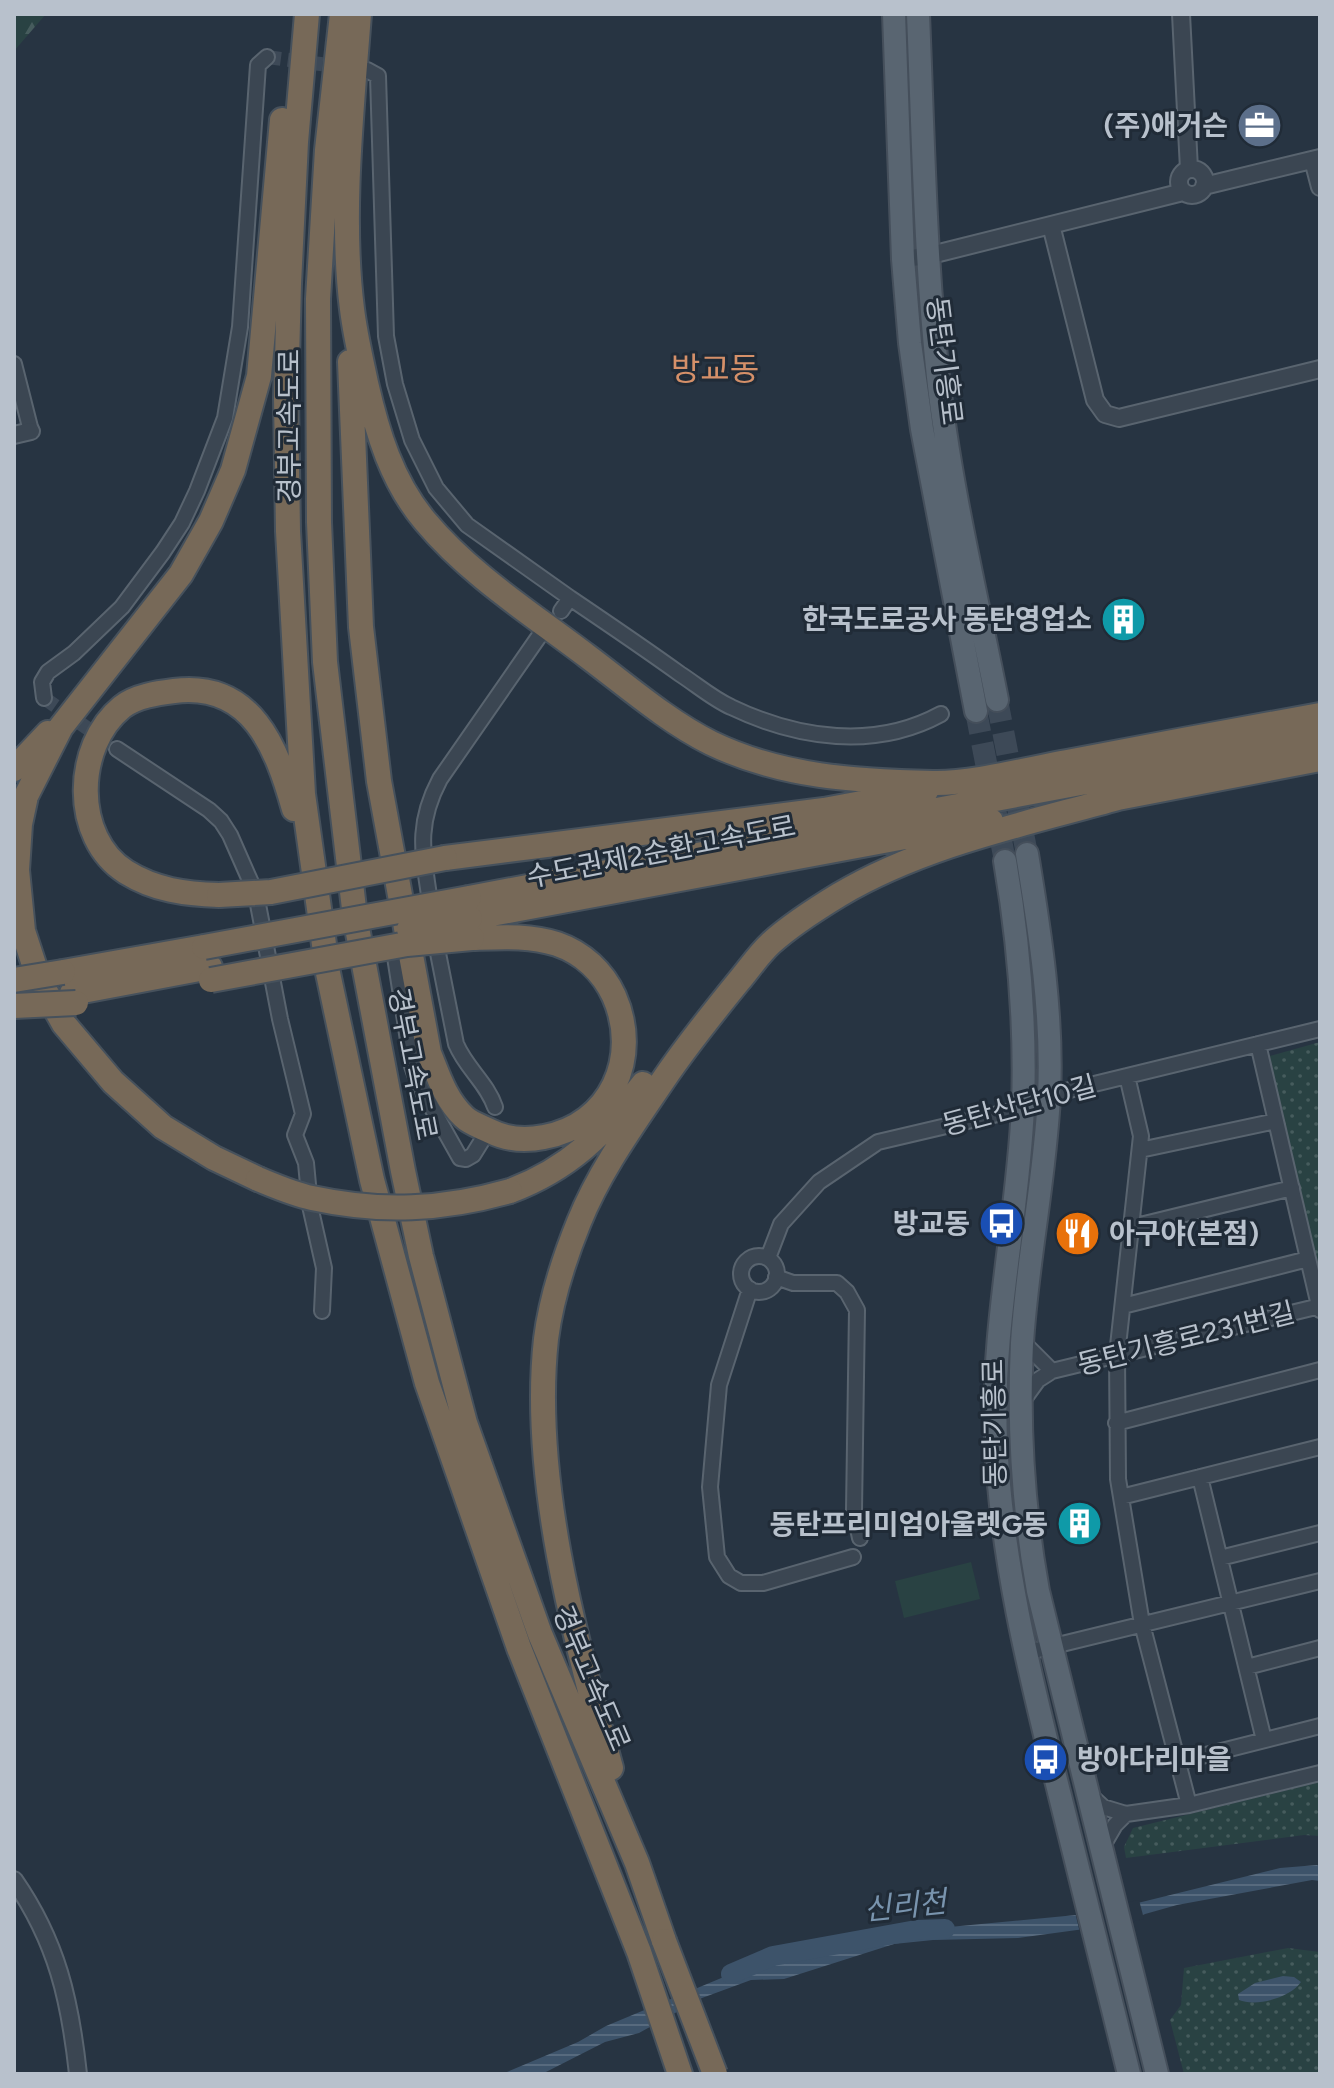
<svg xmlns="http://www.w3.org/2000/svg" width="1334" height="2088" viewBox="0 0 1334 2088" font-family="Figtree,'Noto Sans KR',sans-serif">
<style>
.green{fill:url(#green-dots)}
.forest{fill:url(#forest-firs)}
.pitch{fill:#294243}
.water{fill:url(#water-rules)}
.pier{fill:#273442}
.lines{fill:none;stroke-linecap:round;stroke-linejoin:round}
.river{stroke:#3d536a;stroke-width:20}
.minor-tunnel{stroke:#3d4957;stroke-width:14;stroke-dasharray:14 7;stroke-linecap:butt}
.primary-tunnel{stroke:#3d4957;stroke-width:22;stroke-dasharray:22 11;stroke-linecap:butt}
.minor-casing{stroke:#59646f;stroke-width:18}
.tertiary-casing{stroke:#59646f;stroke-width:20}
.primary-casing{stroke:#454f5b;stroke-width:26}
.motorway-casing{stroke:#46515c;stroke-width:28}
.minor{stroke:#3b4652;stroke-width:14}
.tertiary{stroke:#3b4652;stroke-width:16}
.primary{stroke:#596571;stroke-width:22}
.motorway{stroke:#776958;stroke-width:24}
.motorway-bridge-casing{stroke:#46515c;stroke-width:28;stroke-linecap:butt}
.motorway-bridge{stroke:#776958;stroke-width:24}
.labels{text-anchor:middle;stroke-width:6;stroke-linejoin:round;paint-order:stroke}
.poi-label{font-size:28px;font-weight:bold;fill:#b8c1cc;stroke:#202b37;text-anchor:end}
.street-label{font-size:28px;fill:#b8c1cc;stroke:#202b37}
.water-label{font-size:30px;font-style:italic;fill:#7994ae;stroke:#202b37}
.quarter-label{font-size:32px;fill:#d59069;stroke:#202b37}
</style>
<defs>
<pattern id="green-dots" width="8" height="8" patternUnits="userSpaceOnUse" patternTransform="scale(2)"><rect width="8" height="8" fill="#294243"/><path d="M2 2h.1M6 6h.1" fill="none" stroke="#465c5d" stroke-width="1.8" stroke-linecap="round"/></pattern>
<pattern id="forest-firs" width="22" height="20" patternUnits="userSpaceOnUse" patternTransform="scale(2)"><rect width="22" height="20" fill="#294243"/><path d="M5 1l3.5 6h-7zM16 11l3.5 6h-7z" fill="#465c5d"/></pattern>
<pattern id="water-rules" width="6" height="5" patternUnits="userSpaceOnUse" patternTransform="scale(2)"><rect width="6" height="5" fill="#3d536a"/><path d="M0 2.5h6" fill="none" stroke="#576a7e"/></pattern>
</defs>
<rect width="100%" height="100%" fill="#273442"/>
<path class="green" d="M1320,1042V1278L1266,1057Z
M1320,1782V1836L1304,1835L1126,1858L1124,1847L1133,1828Z
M1288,1948L1320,1952V2074H1184L1170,2020L1181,2005L1184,1968Z"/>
<path class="forest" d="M14,14H46L14,51Z"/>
<path class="pitch" d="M971,1562L980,1599L904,1618L895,1581Z"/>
<path class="water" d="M1317,1865L1320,1867V1881L1312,1880L1177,1905L1099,1927L1018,1938L933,1940L894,1944L784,1979L751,1980L702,1998L639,2033L605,2042L542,2074H502L578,2042L606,2026L755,1964L792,1953L918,1930L1097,1913L1280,1868Z
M1283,1976L1294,1977L1301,1982C1290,1998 1256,2007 1239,2000L1238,1994L1255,1983Z"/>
<path class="pier" d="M1139,1900L1144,1919L1080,1933L1075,1912Z"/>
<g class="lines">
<path class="river" d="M731,1974L773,1956L916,1930L945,1929"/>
<path class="minor-tunnel" d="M267,57L343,67
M44,698L117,749"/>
<path class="primary-tunnel" d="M997,700L1027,854
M976,711L1005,861"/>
<defs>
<path id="minor" d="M367,70L378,76L386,336L395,384L412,440L436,488L467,525L570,598L561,611
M14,364L31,431
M570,598C607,623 644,648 680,674C697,685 713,699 731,707C798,739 875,750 941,714
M44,698L42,682L48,672L74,653L122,607L163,552L182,523L197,491L225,418L240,327L258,65L267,57
M117,749L209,810L221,821L230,835L256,894L280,1019L303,1114L295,1135L306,1163L310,1206L324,1268L322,1311
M431,909C424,857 414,828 440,779L540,635
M435,938L456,1044C466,1068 487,1083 495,1107
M395,957L412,1066L418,1083L460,1158L466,1159L473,1155L486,1134
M1258,1044L1320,1310
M1127,1076L1141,1136L1117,1355L1118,1479L1142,1624L1189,1805
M1140,1150L1276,1121
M1132,1227L1292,1188
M741 1274a18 18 0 1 1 36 0a18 18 0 1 1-36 0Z
M768,1258L781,1224L819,1182L878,1142L1023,1108L1049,1095L1320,1029
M776,1277L793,1283H837L847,1292L857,1310L854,1510L860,1538
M750,1289L719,1385L710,1487L717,1557L729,1576L741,1583H763L853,1557
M1123,1306L1308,1259
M1022,1341L1052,1371L1038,1380L1022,1402
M1052,1371L1320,1306
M1116,1423L1320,1370
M1200,1477L1264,1740
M1121,1497L1320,1447
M1220,1558L1320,1533
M1025,1653L1320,1581
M1247,1667L1320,1648
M1178,1762L1320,1726
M1089,1794L1103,1807L1126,1814L1115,1825L1101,1849
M1126,1814L1189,1805L1320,1773"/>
<path id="tertiary" d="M1181,14L1189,169
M1313,160L1320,187
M1179 182a13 13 0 1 1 26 0a13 13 0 1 1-26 0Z
M1204,186L1320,158
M1051,225L1095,400L1105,414L1119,418L1320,369
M903,259L927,256L1183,192
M14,435L31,431
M14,1880C57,1942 70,2000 78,2074"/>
<path id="primary" d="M894,14L903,259L910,343L922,429L976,711
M918,14C923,135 925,257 938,377C950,486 976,593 997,700
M1027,854C1040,933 1053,1016 1049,1096C1045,1179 1027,1261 1022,1343C1018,1426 1023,1509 1038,1591L1157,2074
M1005,861C1019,943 1026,1024 1023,1107C1018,1219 991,1328 996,1440C1001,1560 1030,1675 1059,1792C1083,1886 1105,1980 1129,2074"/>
<path id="motorway" d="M307,14L296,142L289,284L286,398L288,531L303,794L328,973L372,1180L427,1383L519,1648L639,1952L680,2074
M342,14L327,150L318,299L319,522L325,662L355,917L403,1171L421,1256L465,1423L540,1634L637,1863L664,1941
M359,14C352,108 340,215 352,309C355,334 361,359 366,383C377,432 392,482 425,521C470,575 532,614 587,656C627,686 667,721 711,743C781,777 856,781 933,783C971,784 1028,769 1067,762C1151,746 1236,730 1320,715
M350,362L361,627L379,781L429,1053C438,1075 445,1099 464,1117C470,1123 482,1127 490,1131C508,1140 525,1141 544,1137C611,1125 641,1057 614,996C603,972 583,953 557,944C530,935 501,937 472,938
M14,769L48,733
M1102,801L1320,759
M445,858L824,810L926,791
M219,895C185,894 155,890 126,872C72,838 74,746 122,707C136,696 158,693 174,691C252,681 277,748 294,809
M469,898L1320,738
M470,918L991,821
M63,972L204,947
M72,993L210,967
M258,1179L214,1158L163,1127L113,1082L64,1024L39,980L23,931L17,870L20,824L26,796L61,727L181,574L211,521L233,470L259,376L282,120
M510,1191C569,1169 605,1133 643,1084
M611,1768C574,1637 531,1475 546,1339C551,1299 564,1259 579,1222C600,1170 633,1125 664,1079C687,1045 712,1014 738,982C749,969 759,954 771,943C792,924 816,909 839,895C923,845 1025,824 1118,798"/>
</defs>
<use href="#minor" class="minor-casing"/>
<use href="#tertiary" class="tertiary-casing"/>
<use href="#primary" class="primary-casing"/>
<use href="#motorway" class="motorway-casing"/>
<use href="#minor" class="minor"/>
<use href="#tertiary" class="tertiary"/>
<use href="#primary" class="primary"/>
<use href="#motorway" class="motorway"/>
<defs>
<path id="motorway-bridge" d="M219,895L271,892L445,858
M409,929L470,918
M204,947L469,898
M14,980L63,972
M211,980L407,944L472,938
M14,1006L76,1003
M258,1179C275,1186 293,1194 312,1198C381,1213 443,1210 510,1191
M664,1941L715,2074"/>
</defs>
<use href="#motorway-bridge" class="motorway-bridge-casing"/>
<use href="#motorway-bridge" class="motorway-bridge"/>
</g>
<defs>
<symbol id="office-disc" viewBox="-11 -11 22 22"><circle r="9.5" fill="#5c6f8a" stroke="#202b37"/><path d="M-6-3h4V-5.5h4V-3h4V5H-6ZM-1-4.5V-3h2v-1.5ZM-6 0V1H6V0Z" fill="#fff"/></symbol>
<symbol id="building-disc" viewBox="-11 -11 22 22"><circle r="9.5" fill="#0f9aa8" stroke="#202b37"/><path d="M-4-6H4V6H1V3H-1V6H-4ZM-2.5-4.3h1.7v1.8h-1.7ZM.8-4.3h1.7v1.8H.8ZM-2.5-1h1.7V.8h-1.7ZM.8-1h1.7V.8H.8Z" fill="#fff"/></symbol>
<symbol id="bus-disc" viewBox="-11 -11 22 22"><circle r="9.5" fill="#1a4fb4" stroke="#202b37"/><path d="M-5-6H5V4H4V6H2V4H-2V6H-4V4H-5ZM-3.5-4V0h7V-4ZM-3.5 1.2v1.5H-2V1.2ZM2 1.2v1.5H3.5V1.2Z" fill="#fff"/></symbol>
<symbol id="restaurant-disc" viewBox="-11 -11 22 22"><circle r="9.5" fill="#e8710a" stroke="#202b37"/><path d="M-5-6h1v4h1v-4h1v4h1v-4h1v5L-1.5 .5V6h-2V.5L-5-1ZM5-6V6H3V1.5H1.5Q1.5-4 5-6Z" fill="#fff"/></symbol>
</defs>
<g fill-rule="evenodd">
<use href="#office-disc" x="1234" y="100" width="51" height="51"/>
<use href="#building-disc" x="1098" y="594" width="51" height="51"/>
<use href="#bus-disc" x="976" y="1198" width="51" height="51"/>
<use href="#restaurant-disc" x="1052" y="1208" width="51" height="51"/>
<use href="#building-disc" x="1054" y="1498" width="51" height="51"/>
<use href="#bus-disc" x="1020" y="1734" width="51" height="51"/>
</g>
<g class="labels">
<g class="poi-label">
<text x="1228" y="135">(주)애거슨</text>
<text x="1092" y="629">한국도로공사 동탄영업소</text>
<text x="970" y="1233">방교동</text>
<text x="1109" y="1243" text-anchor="start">아구야(본점)</text>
<text x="1048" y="1534">동탄프리미엄아울렛G동</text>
<text x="1077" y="1769" text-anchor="start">방아다리마을</text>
</g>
<g class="street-label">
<text transform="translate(945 361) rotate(83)" y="10">동탄기흥로</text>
<text transform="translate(289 426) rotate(-90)" y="10">경부고속도로</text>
<text transform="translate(661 851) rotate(-11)" y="10">수도권제2순환고속도로</text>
<text transform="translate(413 1064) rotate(79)" y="10">경부고속도로</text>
<text transform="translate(1019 1105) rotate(-15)" y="10">동탄산단10길</text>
<text transform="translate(1186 1338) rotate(-14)" y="10">동탄기흥로231번길</text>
<text transform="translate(994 1423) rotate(-91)" y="10">동탄기흥로</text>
<text transform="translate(592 1678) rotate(67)" y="10">경부고속도로</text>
</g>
<g class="water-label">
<text transform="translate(905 1906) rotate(-6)" y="10">신리천</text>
</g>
<g class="quarter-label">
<text x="715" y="380">방교동</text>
</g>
</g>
<rect width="1334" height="2088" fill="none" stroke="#b8c1cc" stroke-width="32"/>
</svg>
